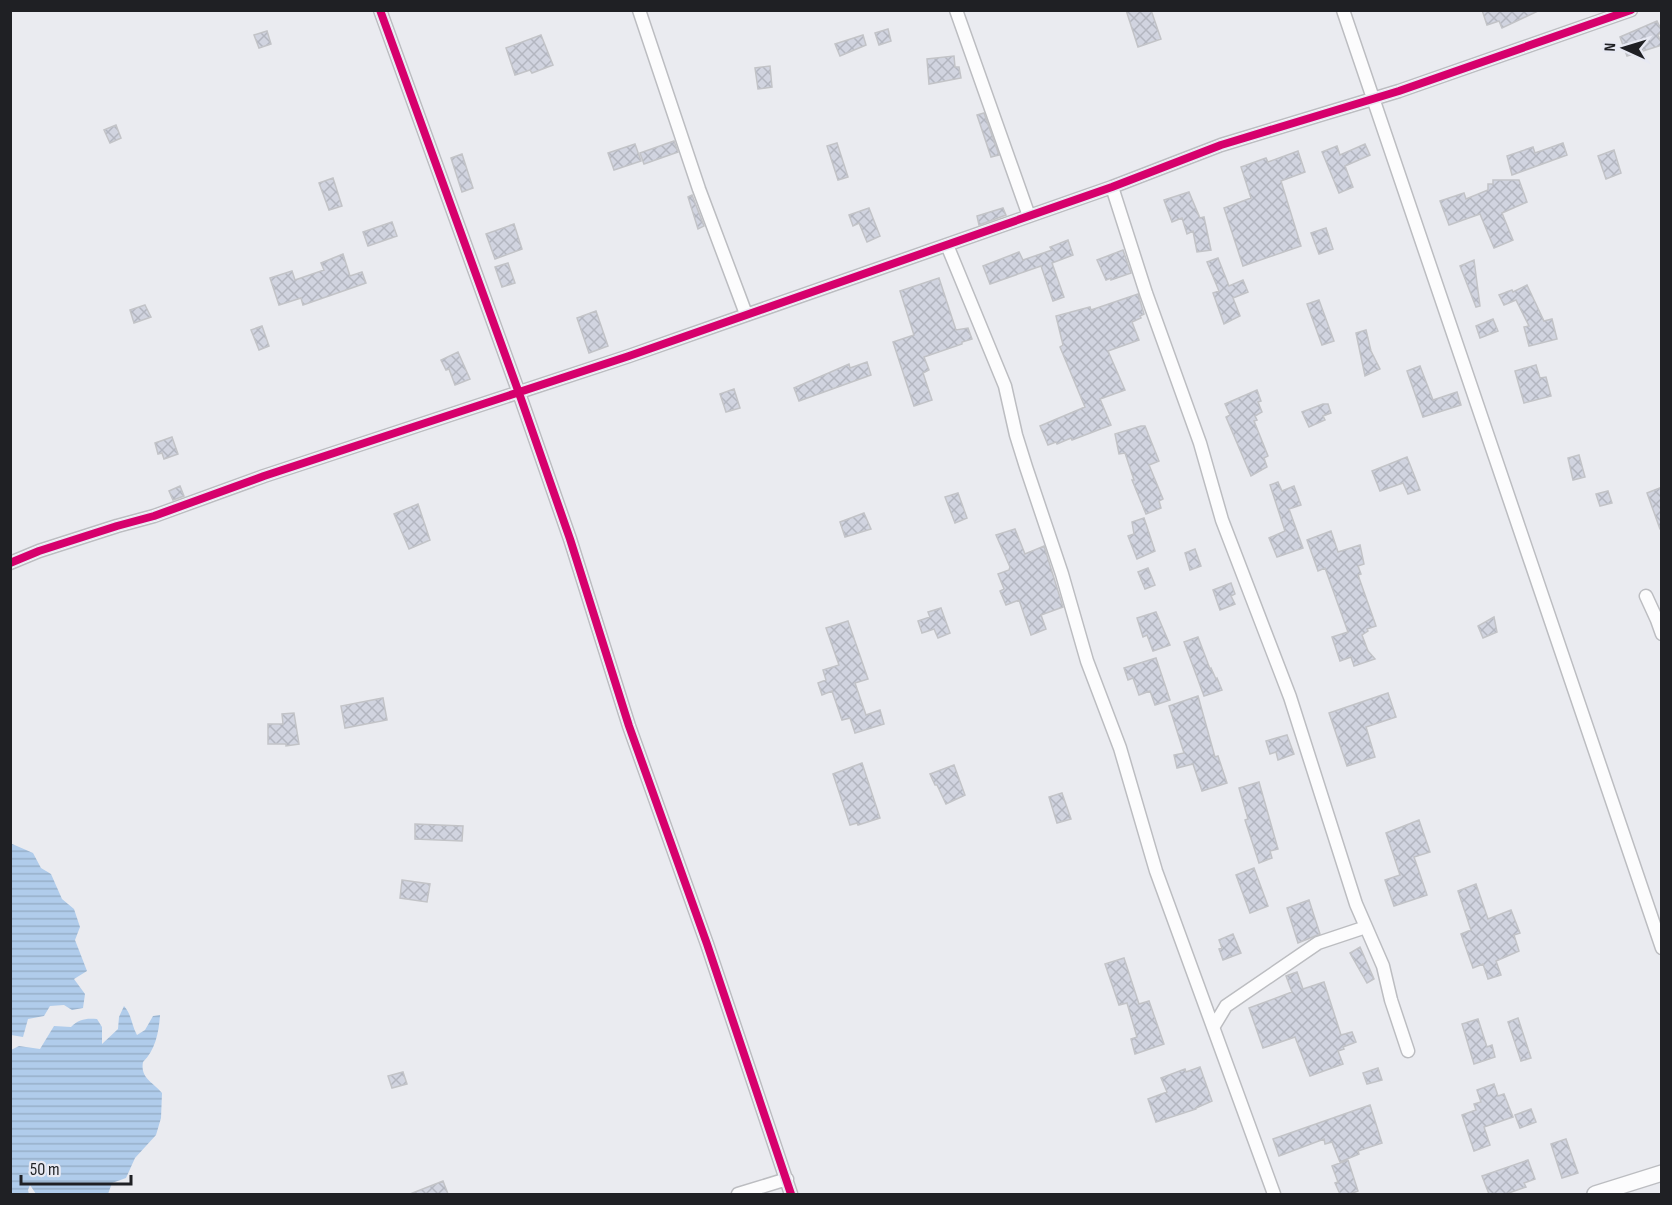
<svg xmlns="http://www.w3.org/2000/svg" width="1672" height="1205" viewBox="0 0 1672 1205" font-family="'Sofia Sans Condensed',sans-serif">
<style>
.water{fill:url(#water-rules)}
.building{fill:url(#building-cross-hatch);stroke:#c2c3c7;stroke-width:1.5}
.lines{fill:none;stroke-linecap:round;stroke-linejoin:round}
.minor-casing{stroke:#bcbdc1;stroke-width:15}
.tertiary-casing{stroke:#bcbdc1;stroke-width:18}
.minor{stroke:#fcfcfd;stroke-width:12}
.tertiary{stroke:#fcfcfd;stroke-width:15}
.cycleway-casing{stroke:#e7e9f3;stroke-width:11}
.cycleway{stroke:#d6006c;stroke-width:8}
</style>
<defs>
<pattern id="water-rules" width="6" height="5" patternUnits="userSpaceOnUse" patternTransform="scale(1.5)"><rect width="6" height="5" fill="#b0cceb"/><path d="M0 2.5h6" fill="none" stroke="#97afc9"/></pattern>
<pattern id="building-cross-hatch" width="8" height="8" patternUnits="userSpaceOnUse" patternTransform="scale(1.5)"><rect width="8" height="8" fill="#d1d4e0"/><path d="M0 0l8 8M0 8l8-8" fill="none" stroke="#b3b6c0"/></pattern>
</defs>
<rect width="100%" height="100%" fill="#eaebf0"/>
<path class="water" d="M10,843L33,853L41,868L51,874L62,899L74,909L80,927L75,940L87,971L74,979L85,994L83,1008L72,1010L64,1005L50,1006L44,1016L28,1019L23,1037L11,1035Z
M124,1006C132,1015 131,1024 137,1035L145,1030L153,1016L160,1015C159,1032 155,1051 143,1062C140,1078 153,1082 162,1093L161,1118L156,1135L135,1158L126,1178L112,1183L108,1194H36L30,1185L28,1190L29,1194H11V1050L19,1046L40,1049L54,1026L71,1027C79,1019 86,1018 97,1019L102,1027V1044L118,1029L119,1017Z"/>
<path class="building" d="M1126,10H1151L1161,39L1138,47Z
M1482,10H1540L1502,28L1499,21L1487,25Z
M1657,21L1662,31L1658,35L1662,45L1627,56L1620,37Z
M888,29L891,41L879,45L875,33Z
M267,31L271,44L259,48L254,35Z
M541,35L553,65L532,73L530,70L515,75L506,48Z
M863,35L866,45L840,56L835,44Z
M954,56L955,67H959L961,78L929,84L927,59Z
M770,66L772,87L758,89L755,68Z
M984,113L999,155L991,157L977,115Z
M116,125L121,138L110,143L104,130Z
M674,141L678,152L644,164L640,153Z
M837,143L848,177L838,180L827,146Z
M1563,143L1567,155L1512,175L1507,156L1533,147L1535,153Z
M635,144L641,161L614,170L608,153Z
M1365,144L1370,155L1345,166L1353,187L1339,193L1322,152L1337,146L1340,155Z
M1614,150L1621,173L1606,179L1598,156Z
M1298,151L1305,172L1281,181L1301,246L1243,266L1224,208L1251,198L1241,167L1266,158L1268,162Z
M462,154L473,188L462,192L451,158Z
M333,178L342,206L329,210L319,183Z
M1493,180H1519L1527,202L1502,213L1513,240L1494,248L1480,214L1449,225L1440,201L1464,193L1466,199L1488,190V184H1493Z
M1189,192L1200,218L1204,217L1211,250L1197,252L1193,231L1187,234L1182,218L1172,222L1164,200Z
M692,195L704,226L698,229L688,197Z
M869,208L880,236L867,242L859,223L853,226L849,215Z
M1003,208L1006,215L979,225L977,216Z
M392,222L397,236L368,246L363,232Z
M514,224L522,249L495,259L486,234Z
M1326,228L1333,249L1319,254L1311,233Z
M1068,240L1073,255L1052,263L1064,297L1053,301L1041,266L990,284L983,266L1019,252L1023,260L1052,250L1050,247Z
M1123,250L1131,273L1111,280V278L1106,280L1097,260Z
M343,254L350,276L362,272L366,283L303,305L301,298L279,305L270,278L292,271L295,280L324,270L321,263Z
M1218,258L1229,286L1243,280L1248,292L1233,298L1240,316L1224,324L1213,293L1219,291L1207,262Z
M1474,260L1480,306L1476,307L1460,266Z
M508,263L515,283L502,287L495,267Z
M939,278L956,330L968,328L972,339L962,342V344L924,357L929,370L923,373L932,400L914,406L893,342L914,335L900,291Z
M1527,285L1544,321L1552,319L1557,339L1529,346L1524,327L1529,326L1516,300L1504,305L1499,295L1512,290L1513,292Z
M1138,294L1144,314L1140,316L1141,318L1132,322L1139,340L1108,351L1125,390L1100,399L1111,425L1072,440L1071,438L1057,444L1056,442L1048,445L1040,426L1085,407L1060,347L1063,345L1056,316L1090,307L1091,310Z
M1319,300L1334,341L1322,345L1307,304Z
M145,305L151,317L134,323L130,310Z
M596,311L608,346L589,353L577,318Z
M1493,319L1498,331L1480,338L1476,326Z
M262,326L269,346L259,350L251,330Z
M1366,330L1371,351L1380,369L1365,376L1356,333Z
M458,352L470,379L455,385L449,369L446,370L441,360Z
M867,362L871,375L799,401L794,388L849,364L850,368Z
M1536,365L1540,378L1546,377L1551,396L1524,403L1515,371Z
M1420,366L1433,400L1457,392L1461,405L1423,417L1407,371Z
M734,389L740,408L726,412L720,394Z
M1257,390L1261,401L1258,402L1262,412L1255,416L1257,420L1254,421L1268,456L1264,458L1267,467L1251,476L1226,417L1230,415L1225,404Z
M1323,404H1328L1331,413L1323,416L1325,420L1309,427L1302,412Z
M1141,426H1145L1159,461L1149,465L1163,499L1159,501L1161,508L1146,514L1132,480H1134L1125,453L1119,454L1115,434Z
M172,437L178,454L164,459L162,453L158,454L155,443Z
M1579,455L1585,477L1573,480L1568,458Z
M1407,457L1420,490L1408,494L1403,483L1380,491L1372,471Z
M1278,482L1282,491L1294,486L1301,505L1289,509L1303,548L1277,557L1269,538L1285,531L1270,485Z
M180,486L184,496L173,500L169,491Z
M1662,487V529H1660L1647,493Z
M1608,491L1612,503L1600,506L1596,494Z
M958,493L967,518L955,523L945,497Z
M418,504L430,540L409,549L394,514Z
M864,513L871,529L845,537L840,522Z
M1144,518L1155,551L1137,559L1128,536L1134,534L1132,522Z
M1015,529L1025,554L1044,546L1063,607L1041,615L1046,629L1031,635L1019,600L1006,605L1000,591L1004,589L998,574L1009,570L1010,567L996,535Z
M1331,531L1338,552L1360,545L1364,564L1358,566L1361,574L1358,575L1376,626L1367,629L1368,631L1362,635L1368,651L1375,659L1354,666L1351,657L1340,661L1332,637L1348,632L1325,568L1318,571L1307,540Z
M1195,549L1201,566L1190,570L1185,553Z
M1148,568L1155,585L1145,589L1138,572Z
M1231,583L1235,594L1231,596L1235,604L1220,610L1213,590Z
M941,608L950,633L938,638L934,629L922,633L918,621L930,617L928,612Z
M1156,612L1170,645L1153,651L1147,635L1143,637L1137,618Z
M1494,617L1497,632L1483,638L1478,626Z
M848,621L868,679L855,683L866,715L880,710L884,724L855,733L850,718L842,720L832,691L822,695L818,683L826,680L823,670L839,665L826,628Z
M1198,637L1210,669L1211,668L1216,679L1217,678L1222,690L1204,696L1184,642Z
M1156,658L1170,700L1155,705L1150,691L1139,695L1133,678L1128,680L1124,668Z
M1388,693L1396,717L1366,727L1375,757L1347,766L1329,713Z
M1198,696L1215,757L1218,756L1227,783L1202,791L1193,764L1177,768L1174,755L1184,753L1169,706Z
M383,698L387,720L345,728L341,706Z
M294,713L299,744L286,746V744H268V724H283L282,714Z
M1287,735L1294,754L1278,760L1276,752L1270,754L1266,741Z
M862,763L880,818L858,825L857,823L850,825L833,774Z
M954,765L965,795L946,804L937,785H935L930,774Z
M1259,782L1278,849L1270,851L1272,858L1259,863L1245,820L1248,819L1239,788Z
M1062,793L1071,819L1057,823L1049,797Z
M1419,820L1430,852L1414,857L1427,895L1394,906L1385,880L1400,875L1386,833Z
M415,824L463,826L462,841L415,839Z
M1254,868L1268,906L1250,913L1236,875Z
M402,880L430,884L427,902L400,898Z
M1476,884L1488,919L1511,910L1520,933L1514,935L1519,951L1496,961L1501,975L1488,979L1483,964L1473,968L1461,934L1471,930L1458,891Z
M1309,900L1320,934L1298,943L1287,908Z
M1233,934L1241,953L1223,960L1219,949L1222,948L1219,940Z
M1360,947L1374,979L1367,983L1350,953Z
M1124,958L1139,1004L1149,1001L1164,1044L1135,1054L1131,1039L1137,1037L1127,1003L1119,1005L1105,964Z
M1297,972L1303,989L1324,982L1341,1035L1352,1032L1356,1042L1343,1047L1344,1049L1338,1051L1343,1064L1310,1076L1295,1037L1263,1048L1249,1008L1292,992L1286,976Z
M1518,1018L1531,1058L1521,1061L1508,1022Z
M1478,1019L1487,1047L1492,1045L1495,1057L1474,1064L1462,1024Z
M1200,1067L1212,1101L1196,1108V1109L1156,1122L1148,1099L1167,1092L1161,1078L1185,1069L1186,1072Z
M1378,1068L1382,1080L1367,1084L1363,1073Z
M403,1072L407,1084L392,1088L388,1076Z
M1494,1084L1498,1096L1504,1094L1513,1117L1484,1127L1490,1145L1474,1151L1462,1115L1476,1110L1474,1104L1481,1102L1477,1090Z
M1370,1105L1382,1143L1358,1151L1359,1154L1340,1162L1332,1142L1325,1144L1324,1139L1279,1156L1273,1139Z
M1531,1109L1536,1122L1520,1128L1515,1115Z
M1566,1139L1578,1173L1562,1178L1551,1144Z
M1348,1160L1358,1191L1350,1194H1340L1335,1183L1338,1182L1332,1166Z
M1528,1160L1535,1179L1524,1183L1526,1187L1506,1194H1489L1482,1176Z
M443,1181L448,1194H410Z"/>
<g class="lines">
<defs>
<path id="minor" d="M380,10L519,393L570,539L629,726L707,944L791,1194
M639,10L699,189L746,314
M956,10L1029,216
M1343,10L1662,948
M1112,187L1146,293L1200,443L1222,520L1290,697L1356,904L1383,966L1391,1000L1408,1051
M947,245L1005,386L1016,435L1026,467L1062,574L1087,661L1120,748L1156,871L1274,1194
M10,563L39,551L117,526L154,516L264,476L629,356L1112,187L1221,145L1399,91L1631,10
M1646,596L1657,620L1662,634
M1214,1026L1226,1006L1318,943L1366,927
M738,1194L787,1179"/>
<path id="tertiary" d="M1595,1194L1662,1173"/>
</defs>
<use href="#minor" class="minor-casing"/>
<use href="#tertiary" class="tertiary-casing"/>
<use href="#minor" class="minor"/>
<use href="#tertiary" class="tertiary"/>
<defs>
<path id="cycleway" d="M380,10L519,393L570,539L629,726L707,944L791,1194
M10,563L39,551L117,526L154,516L264,476L629,356L1112,187L1221,145L1399,91L1631,10"/>
</defs>
<use href="#cycleway" class="cycleway-casing"/>
<use href="#cycleway" class="cycleway"/>
</g>
<rect width="1672" height="1205" fill="none" stroke="#1f2024" stroke-width="24"/>
<g transform="translate(1624 48) rotate(274)" stroke="#e7e9f3" stroke-width="4.5" paint-order="stroke">
<path d="M0-4.5L10 22L0 15L-10 22Z" fill="#1f2024"/>
<text y="-9" font-size="16" font-weight="bold" text-anchor="middle" fill="#1f2024">N</text>
</g>
<path d="M21 1175v9h110v-9" fill="none" stroke="#1f2024" stroke-width="3"/>
<text x="30" y="1175" font-size="18" fill="#1f2024" stroke="#e7e9f3" stroke-width="4.5" paint-order="stroke">50 m</text>
</svg>
